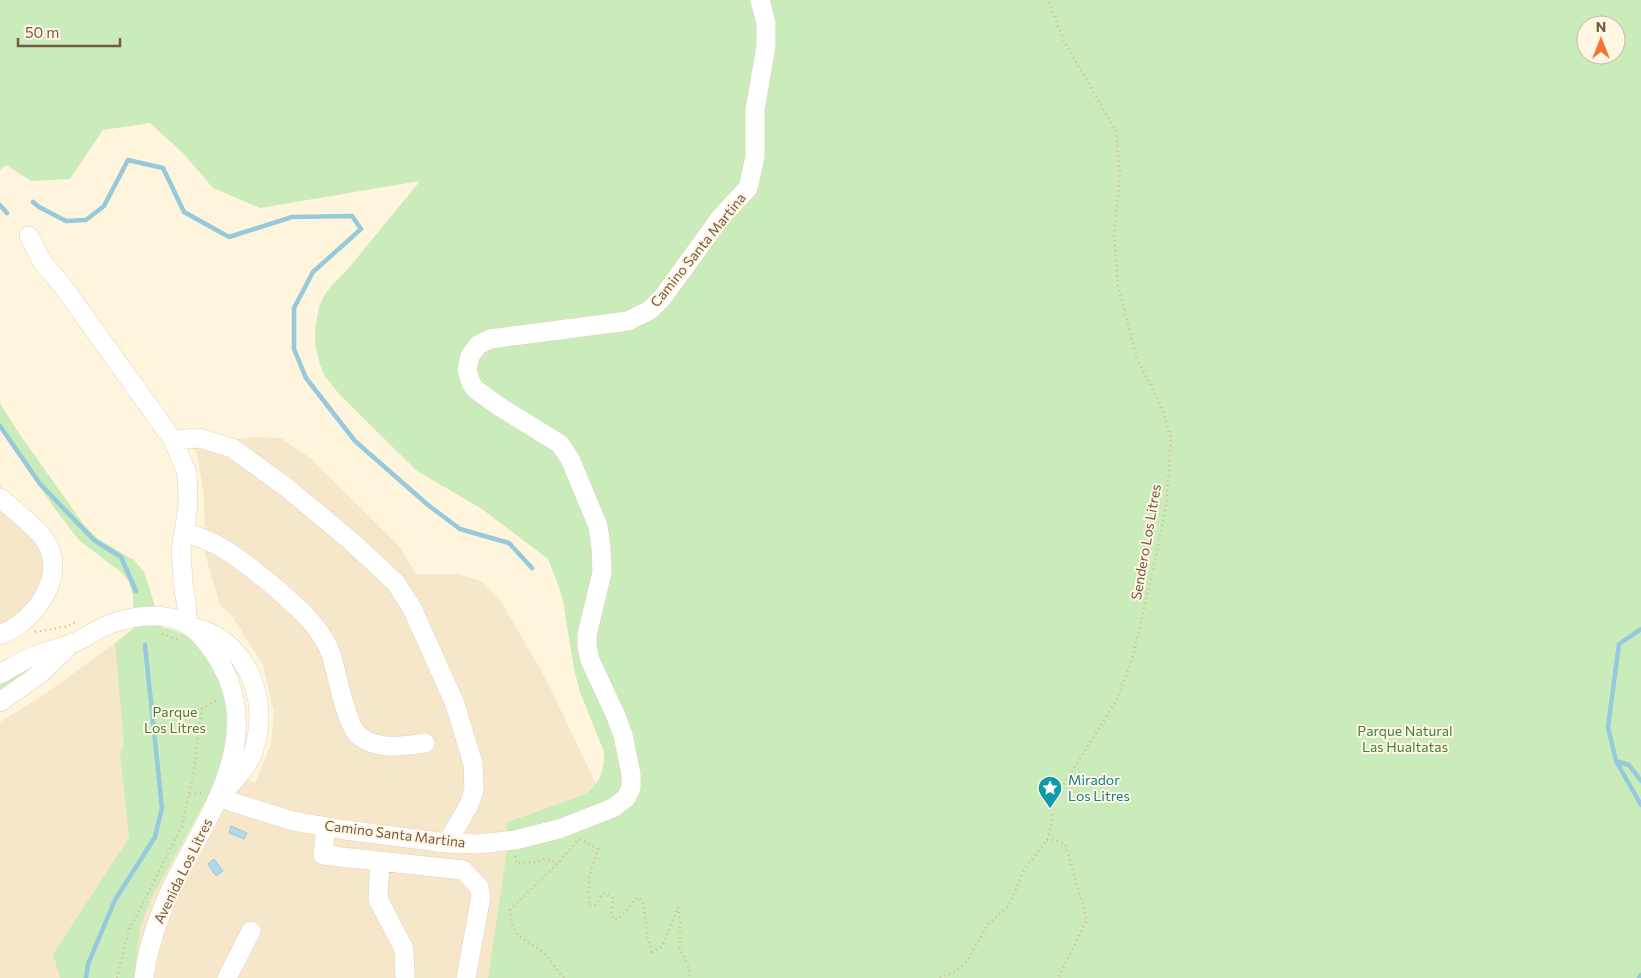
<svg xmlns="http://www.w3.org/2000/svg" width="1641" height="978" viewBox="0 0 1641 978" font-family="Commissioner,sans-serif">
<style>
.residential{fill:#f6e7ca}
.green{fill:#c9ecba;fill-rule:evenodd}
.water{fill:#b0dae9;stroke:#95c9db}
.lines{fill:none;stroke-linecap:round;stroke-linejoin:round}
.stream{stroke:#95c9db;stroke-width:4.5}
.minor-casing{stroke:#e2d1b8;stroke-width:20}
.path{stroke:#dab795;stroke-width:2.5;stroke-dasharray:1 4;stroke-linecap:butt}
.minor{stroke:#fff;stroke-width:19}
.labels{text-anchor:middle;stroke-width:4;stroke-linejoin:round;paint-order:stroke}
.street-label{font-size:14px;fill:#755a43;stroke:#fff7e4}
.park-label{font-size:14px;fill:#477c3a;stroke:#fff7e4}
.culture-label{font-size:14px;fill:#0d838f;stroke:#fff7e4;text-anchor:start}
</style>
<rect width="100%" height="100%" fill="#fef5dc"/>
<path class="residential" d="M253,437L281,438L310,458L400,547L416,574H459L481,581L501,601L547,681L596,784L583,795L507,822L510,860L491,978H0V722L45,694L135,628H167L176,631L221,768L255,783L271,744L274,713L263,665L232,616L220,605L205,554L204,496L197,454L191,445Z
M0,484L61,570L53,600L42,614L0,637Z"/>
<path class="green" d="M0,0H1641V978H488L506,857L507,822L583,795C599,785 605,771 604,752L580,692L574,669L563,600L556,579L548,559L482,509L417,471L339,394L325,376L320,365L315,343V330L319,307L324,296L331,286L348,269L420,181L260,208L213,188L183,153L150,123L103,130L70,179L31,181L6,165L0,170ZM1586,25H1616V55H1586Z
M0,403L16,429L84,525L98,539L134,560L144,572L162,628L176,631L193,639L214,660L228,711L225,757L209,794L152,897L140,927L134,978H60L53,954L129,838L120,753L124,744L115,643L134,628L133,596L129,582L122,573L79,540L55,509L0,428Z
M28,666L32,670L2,693L0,690V681Z"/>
<path class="water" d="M231,826L247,833L244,839L229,833Z
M214,859L223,871L216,876L208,864Z"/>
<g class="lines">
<path class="stream" d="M33,202L39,207L66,221L86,220L104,206L128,160L163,168L184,212L229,237L292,217L352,216L361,229L313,272L294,308V349L306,378L355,441L428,505L460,529L509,543L532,568
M0,205L7,213
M0,426L40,484L94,540L121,557L136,591
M1641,629L1619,644L1608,727L1616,761L1641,805
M1616,761L1629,765L1641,781
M86,978L88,964L115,900L155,837L162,808L145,645
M1639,978L1641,975"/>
<defs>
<path id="minor" d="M29,236L43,263L62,285L173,440L187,473L188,507L181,550L183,582L187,608L186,623
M173,440L199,438L232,448L286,487L351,541L395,582L412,608L455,704L473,764L474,790L469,805L447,843
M0,498C12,509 37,527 45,540C65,571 43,607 17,626C12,630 6,632 0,635
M185,532C195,536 207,540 217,545C237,556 254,570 272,585C295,605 320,625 331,654C337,672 346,726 359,736C379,751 402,746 425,743
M196,628C251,642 273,709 250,759C244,771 235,779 226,789
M0,674C11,668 22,661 33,656C46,651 60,648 73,643C85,638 97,629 110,624C140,613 178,610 201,636C275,720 217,800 175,881C160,912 148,944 144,978
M0,702L41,673L67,648
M220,795L232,802L293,821L345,830L447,843L479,844L515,840L559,829L613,808L626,798L631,788V774L623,735L615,714L590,660L587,647V635L602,572L601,547L598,526L570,459L560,444L500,407L475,389L471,383L467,370L470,356L478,345L490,339L628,321L650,310L663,297L720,218L748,188L755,157V110L766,46V23L760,0
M326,827L323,855L463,870L479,887L481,896L466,978
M380,862L378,899L404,949L405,978
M227,978L251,931"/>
</defs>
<use href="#minor" class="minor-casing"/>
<path class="path" d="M35,632L68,626L75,622
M162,634L180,640
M190,795L202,793
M1047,840H1055L1065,844L1087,920L1058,978
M515,856L516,863L538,862L545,859L558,863
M117,978L129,930L182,826L196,760L198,732L202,709L218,699
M564,978C556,970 550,958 541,951C521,935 513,941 510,910L558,863L579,839L598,849L589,876V906L595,905L603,893L613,898L611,910L613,919H619L638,897L643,902L647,931V936L652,952L662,947L678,907L680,922V948L688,966L690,978
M940,978L955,972L967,961L988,924L1009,906L1024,870L1047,840L1053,818L1050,809L1064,784L1118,698L1133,655L1155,561L1166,506L1171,437L1161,406L1137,359L1118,286L1114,233L1120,173L1116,131L1064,41L1048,0"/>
<use href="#minor" class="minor"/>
</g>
<defs>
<symbol id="sight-pin" viewBox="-11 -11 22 30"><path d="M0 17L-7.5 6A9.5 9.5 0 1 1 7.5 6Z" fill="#0f9aa8" stroke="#fff7e4"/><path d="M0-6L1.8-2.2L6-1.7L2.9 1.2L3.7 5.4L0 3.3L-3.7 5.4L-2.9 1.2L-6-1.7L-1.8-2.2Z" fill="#fff"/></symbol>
</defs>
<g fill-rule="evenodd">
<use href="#sight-pin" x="1036" y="774" width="28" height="38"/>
</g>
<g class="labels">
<g class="street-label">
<text transform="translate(698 250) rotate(-51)" y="5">Camino Santa Martina</text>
<text transform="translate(1146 542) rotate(-80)" y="5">Sendero Los Litres</text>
<text transform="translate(395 834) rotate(7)" y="5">Camino Santa Martina</text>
<text transform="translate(183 871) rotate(-64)" y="5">Avenida Los Litres</text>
</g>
<g class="park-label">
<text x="175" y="717">Parque<tspan x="175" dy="16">Los Litres</tspan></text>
<text x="1405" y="736">Parque Natural<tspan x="1405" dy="16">Las Hualtatas</tspan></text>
</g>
<g class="culture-label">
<text x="1068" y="785">Mirador<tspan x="1068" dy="16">Los Litres</tspan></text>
</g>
</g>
<g transform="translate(1601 40)"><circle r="24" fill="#fff7e4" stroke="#c8b8a4"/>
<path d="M0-4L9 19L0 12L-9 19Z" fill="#f47535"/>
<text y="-8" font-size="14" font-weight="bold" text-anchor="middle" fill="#755a43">N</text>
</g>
<path d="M18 38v8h102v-8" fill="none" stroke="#755a43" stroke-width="2.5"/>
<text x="25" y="38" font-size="15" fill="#755a43" stroke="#fff7e4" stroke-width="4" paint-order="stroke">50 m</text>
</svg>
